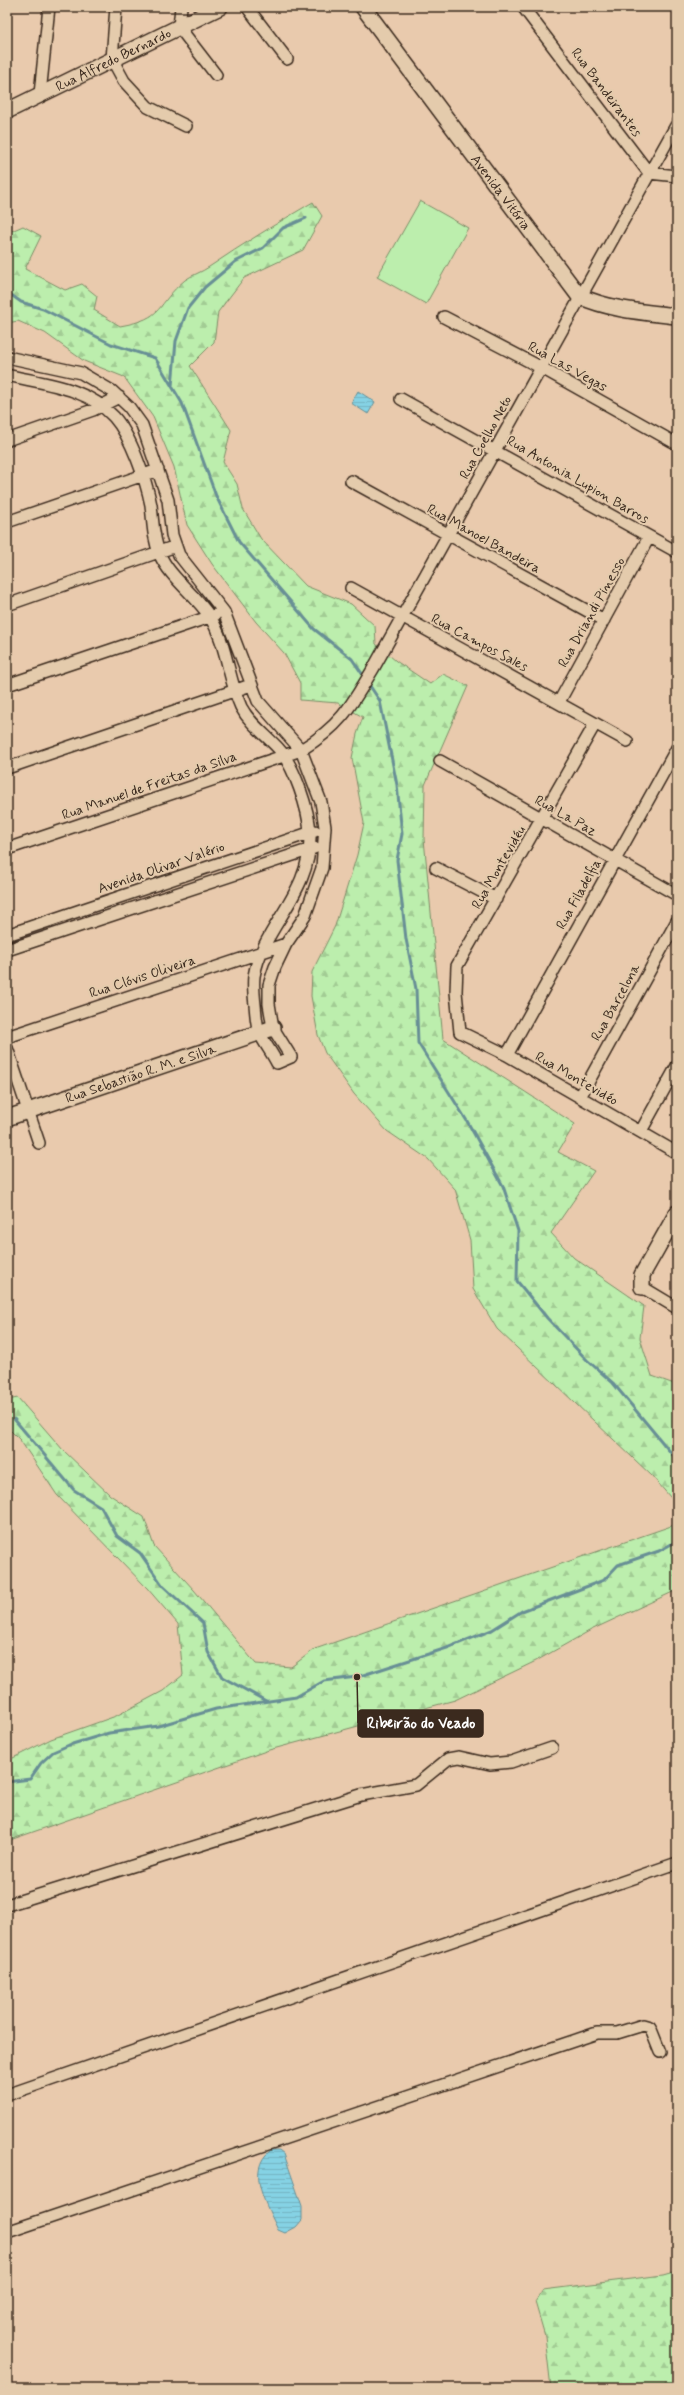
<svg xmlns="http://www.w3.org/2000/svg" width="684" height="2395" viewBox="0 0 684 2395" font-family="Mynerve,sans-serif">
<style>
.forest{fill:url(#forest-firs);stroke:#7c8c66}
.pitch{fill:#bceead;stroke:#7c8c66}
.water{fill:url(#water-rules);stroke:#678f95}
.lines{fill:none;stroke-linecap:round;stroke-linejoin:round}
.stream{stroke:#678f95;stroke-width:3}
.street-casing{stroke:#3b2a1e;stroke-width:14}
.secondary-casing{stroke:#3b2a1e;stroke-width:18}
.street{stroke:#e4cbac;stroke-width:11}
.secondary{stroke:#e4cbac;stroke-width:15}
.labels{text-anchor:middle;stroke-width:4;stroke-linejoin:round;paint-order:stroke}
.street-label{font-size:14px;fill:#3b2a1e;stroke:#e4cbac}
.leader{fill:none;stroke:#3b2a1e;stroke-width:1.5}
.callout-dot{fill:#3b2a1e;stroke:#e4cbac;stroke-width:1.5}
.callout{fill:#3b2a1e;stroke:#3b2a1e;stroke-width:1.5}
.callout-label{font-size:15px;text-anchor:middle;font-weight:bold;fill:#fff}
</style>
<defs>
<pattern id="forest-firs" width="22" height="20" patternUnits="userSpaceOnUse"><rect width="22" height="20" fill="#bceead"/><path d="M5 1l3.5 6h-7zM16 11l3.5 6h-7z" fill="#a2cc94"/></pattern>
<pattern id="water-rules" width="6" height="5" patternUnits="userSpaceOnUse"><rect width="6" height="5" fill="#85d2e4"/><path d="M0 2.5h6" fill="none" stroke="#74b4c3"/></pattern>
</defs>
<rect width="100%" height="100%" fill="#e9caad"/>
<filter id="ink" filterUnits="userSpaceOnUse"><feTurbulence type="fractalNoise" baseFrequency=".025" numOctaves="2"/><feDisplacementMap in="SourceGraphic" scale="8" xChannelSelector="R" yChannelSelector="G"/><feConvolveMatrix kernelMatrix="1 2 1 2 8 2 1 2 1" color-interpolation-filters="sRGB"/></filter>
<g filter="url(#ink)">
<path class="forest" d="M313,202L322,216L303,250L244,278L218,312L214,342L190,366L231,430L223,462L237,484L243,509L261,539L306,586L351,604L375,626L376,644L396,661L430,684L443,674L468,686L425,785L424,839L443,1039L575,1124L558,1152L594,1171L551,1233L574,1258L644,1306L640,1338L652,1376L677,1385V1505L652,1476L497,1329L473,1289L470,1240L455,1189L428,1159L387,1131L354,1094L325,1053L318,1035L311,996L312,972L335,926L357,855L364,823L352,758L357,734L363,717L338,703L300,700V683L284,653L256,622L212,564L187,525L174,467L153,417L124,377L84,361L45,333L18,321L7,323V233L23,226L41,236L25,269L65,290L82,284L97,296L94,310L120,326C166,318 155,305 185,280C192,275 202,272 209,267C243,244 277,223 313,202Z
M18,1398L63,1450L110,1495L144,1517L154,1546L194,1590L256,1664L291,1667L315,1649L677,1524V1590L591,1630L536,1661L455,1700L269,1750L7,1841V1761L51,1739L116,1716L163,1691L183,1675L178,1624L147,1588L57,1495L20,1440L7,1427V1400Z
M677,2271V2388H551L545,2336L535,2302L543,2290L663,2275Z"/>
<path class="pitch" d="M420,201L468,228L426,304L377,277Z"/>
<path class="water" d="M358,391L375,402L368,414L351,403Z
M271,2150H279L284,2154L302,2206V2220L296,2227L285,2233L278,2230C268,2207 244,2171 271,2150Z"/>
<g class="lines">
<path class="stream" d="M7,292L21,302L43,309L111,344L155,358L182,403L216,496L239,542L314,629L352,659L365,678
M172,386L176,341L188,308L205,287L235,262L263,248L283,228L306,218
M368,683L380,701L397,785L402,834L397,860L406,939L416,989L418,1043L467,1121L503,1186L518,1231L517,1281L547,1318L587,1360L613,1383L677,1460
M14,1419L74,1490L101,1507L117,1536L140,1553L163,1586L203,1623L208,1652L222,1677L266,1701
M7,1782L30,1779L41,1763L53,1752L69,1745L109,1733L158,1726L216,1709L296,1697L324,1681L357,1677L447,1648L492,1630L522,1611L604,1580L618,1565L659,1551L677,1541"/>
<defs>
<path id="street" d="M116,7L112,59L124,81L148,107L186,126
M181,7L179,27L216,75
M247,7L287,59
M523,7L649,173L677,176
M40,94L49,7
M444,317L540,367L677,444
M7,357L81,373L112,391L129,407L142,425L168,500L172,535L179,555L224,612L258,701L301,750L321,802L325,827L322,868L305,916L286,944L275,967L269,985V1004L273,1028L291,1057L277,1063C272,1053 265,1044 260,1034C256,1026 256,1014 255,1005C254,996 253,985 254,976C263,925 312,894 310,833C309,810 294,765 278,748C265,734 250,724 241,707C228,679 227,644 210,617C195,594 171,579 160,555C153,539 153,522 151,505C146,480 131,436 114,417C87,387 45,384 7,375
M401,399L677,552
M7,440L93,410L119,397
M351,481L604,620
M7,522L158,470
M351,588L627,741
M7,605L176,546
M7,685L215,615
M559,702L649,537
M595,724L457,966L456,992L460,1032L507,1055L677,1153
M440,761L677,895
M7,768L251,685
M7,849L301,750C340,726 350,708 373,669L677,124
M436,868L496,899
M7,935L315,831
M7,950L314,848
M7,1037L286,944
M7,1048L39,1143
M507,1055L677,748
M580,1097L677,921
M641,1131L677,1066
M642,1287L677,1308
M7,1905L361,1795L416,1785L448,1759L459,1757L490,1764L511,1762L552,1748
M7,2095L677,1863
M7,2232L597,2033H617L643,2025L650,2027L660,2052"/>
<g id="secondary">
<path id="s1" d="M363,7L579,296C610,310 643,312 677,316"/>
<path id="s2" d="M7,111L220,7"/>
<path id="s3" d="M7,1118L273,1028"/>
<path d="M642,1287V1275L677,1213"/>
</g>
</defs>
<use href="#street" class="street-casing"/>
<use href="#secondary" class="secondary-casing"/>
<use href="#street" class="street"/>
<use href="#secondary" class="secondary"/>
</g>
</g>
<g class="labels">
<g class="street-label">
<text dy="5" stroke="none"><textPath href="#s2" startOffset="118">Rua Alfredo Bernardo</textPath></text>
<text transform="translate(607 92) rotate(53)" y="5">Rua Bandeirantes</text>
<text dy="5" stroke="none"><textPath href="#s1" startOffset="231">Avenida Vitória</textPath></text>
<text transform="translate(568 366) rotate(29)" y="5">Rua Las Vegas</text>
<text transform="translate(485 437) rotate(-61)" y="5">Rua Coelho Neto</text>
<text transform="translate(578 479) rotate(30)" y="5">Rua Antonia Lupion Barros</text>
<text transform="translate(484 538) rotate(29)" y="5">Rua Manoel Bandeira</text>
<text transform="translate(591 612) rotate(-61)" y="5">Rua Driandi Pinesso</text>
<text transform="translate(480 642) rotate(28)" y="5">Rua Campos Sales</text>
<text transform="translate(149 785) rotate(-19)" y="5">Rua Manuel de Freitas da Silva</text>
<text transform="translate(566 815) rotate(29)" y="5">Rua La Paz</text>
<text transform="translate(161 867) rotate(-19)" y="5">Avenida Olivar Valério</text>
<text transform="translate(498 867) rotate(-60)" y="5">Rua Montevidéu</text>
<text transform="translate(578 894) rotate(-61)" y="5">Rua Filadelfia</text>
<text transform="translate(142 976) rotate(-18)" y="5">Rua Clóvis Oliveira</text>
<text transform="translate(615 1002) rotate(-61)" y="5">Rua Barcelona</text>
<text dy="5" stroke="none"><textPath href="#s3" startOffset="141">Rua Sebastião R. M. e Silva</textPath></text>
<text transform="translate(577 1078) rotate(30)" y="5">Rua Montevidéo</text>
</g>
</g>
<path class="leader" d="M357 1677L358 1723"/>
<circle class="callout-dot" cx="357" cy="1677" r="4"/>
<rect class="callout" x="358" y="1710" width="125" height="27" rx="4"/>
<g class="callout-label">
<text x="421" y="1728">Ribeirão do Veado</text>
</g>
<rect width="684" height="2395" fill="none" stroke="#e4cbac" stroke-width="24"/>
<rect x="12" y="12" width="660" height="2371" fill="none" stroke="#3b2a1e" stroke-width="1.5" filter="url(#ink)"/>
</svg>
